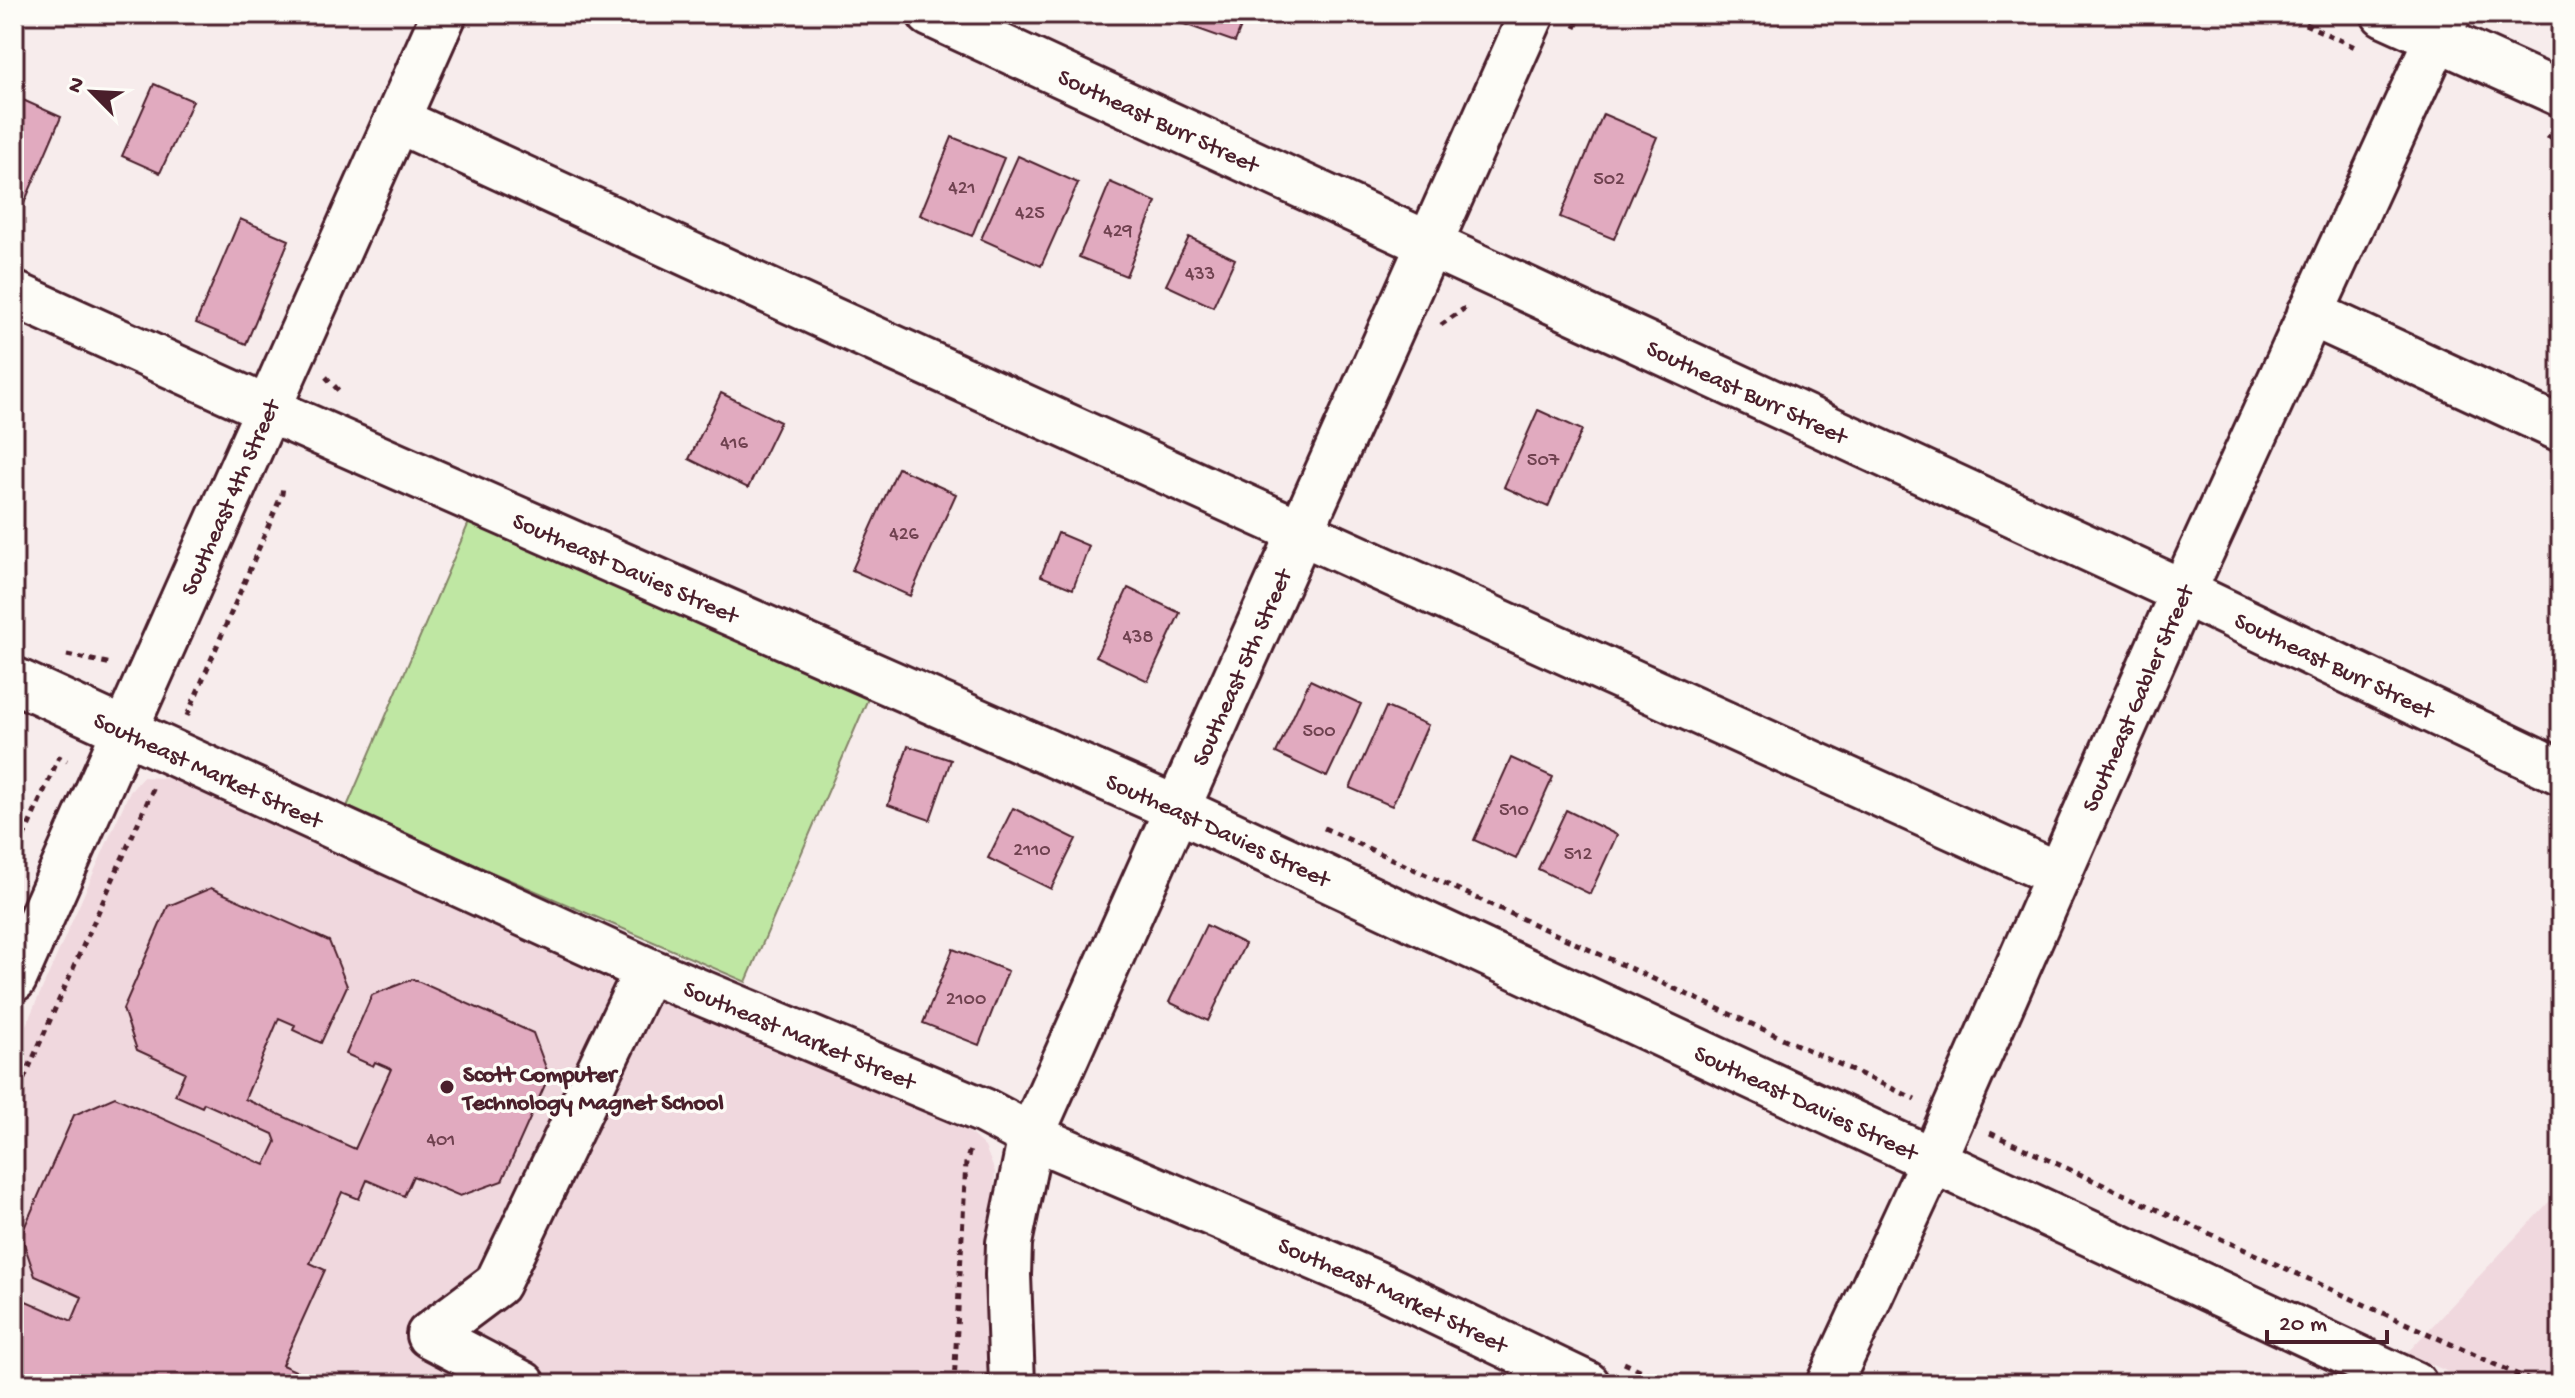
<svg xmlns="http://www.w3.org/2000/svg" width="2575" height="1398" viewBox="0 0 2575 1398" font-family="'Gochi Hand',sans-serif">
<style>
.built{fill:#f0d8de}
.green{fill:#bfe7a3;stroke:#848367;stroke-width:2}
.building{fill:#e1aabf;stroke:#4a1f2b;stroke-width:2}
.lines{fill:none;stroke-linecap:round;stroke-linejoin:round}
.minor-casing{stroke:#4a1f2b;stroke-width:50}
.path{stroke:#4a1f2b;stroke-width:5;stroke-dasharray:6 6;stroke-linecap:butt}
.minor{stroke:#fdfcf7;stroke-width:44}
.poi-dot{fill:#4a1f2b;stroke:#fdfcf7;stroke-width:3}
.labels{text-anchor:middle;stroke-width:7;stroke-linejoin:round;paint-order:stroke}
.number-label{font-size:20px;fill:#704250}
.street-label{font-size:24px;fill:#4a1f2b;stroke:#fdfcf7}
.poi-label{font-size:24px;font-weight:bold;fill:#4a1f2b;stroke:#fdfcf7;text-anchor:start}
</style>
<rect width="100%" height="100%" fill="#f7ecec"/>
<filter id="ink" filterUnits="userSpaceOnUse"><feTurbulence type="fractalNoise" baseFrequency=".0125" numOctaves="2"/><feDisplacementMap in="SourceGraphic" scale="16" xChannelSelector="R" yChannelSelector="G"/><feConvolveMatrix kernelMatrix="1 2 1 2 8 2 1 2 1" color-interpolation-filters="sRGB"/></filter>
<g filter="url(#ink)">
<path class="built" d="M143,777L189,779L958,1122L985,1147L995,1172L986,1384H14V1052L129,793Z
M2561,1189V1384H2474L2407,1353Z"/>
<path class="green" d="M470,520L870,694L746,982L346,809Z"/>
<path class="building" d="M1181,14H1246L1235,42L1178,22Z
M154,84L193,101L160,173L122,156Z
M14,96L61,117L22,208L14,205Z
M1603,114L1657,137L1614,239L1560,217Z
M952,137L1004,158L972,236L920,215Z
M1018,156L1078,183L1041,266L981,239Z
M1110,182L1156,202L1126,276L1079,257Z
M240,219L289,240L246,344L196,323Z
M1189,237L1235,259L1213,307L1166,285Z
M721,393L780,422L748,488L689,459Z
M1538,410L1582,430L1548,507L1504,487Z
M898,468L956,494L910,596L852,570Z
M1058,533L1089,546L1073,589L1041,576Z
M1128,588L1180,613L1148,681L1096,656Z
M1310,680L1361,704L1327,777L1276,753Z
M1386,707L1428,725L1392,806L1350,788Z
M908,746L951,760L930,820L888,805Z
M1511,758L1553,777L1516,859L1474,840Z
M1013,808L1076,839L1051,889L988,858Z
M1566,810L1617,835L1590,894L1538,869Z
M211,888L329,941L347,986L321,1043L293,1030L295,1025L279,1018L245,1099L355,1149L391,1069L375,1062L373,1066L346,1054L372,995L413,979L533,1033L549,1076L502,1181L460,1196L413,1176L404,1196L367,1180L359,1199L342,1192L310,1263L325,1270L282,1365L309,1377L306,1384H14V1304L24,1300L72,1321L82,1297L35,1276L21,1235L74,1115L115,1097L265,1165L276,1142L273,1134L204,1103L202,1107L175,1095L185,1072L137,1050L123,1009L168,906Z
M1206,925L1245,944L1208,1021L1169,1002Z
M953,949L1008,971L979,1045L923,1023Z"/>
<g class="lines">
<defs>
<g id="minor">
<path id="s1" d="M930,14L2183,592L2561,772"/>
<path d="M2384,14L2561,94"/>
<path d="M397,120L832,320L2059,875"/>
<path id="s2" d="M14,294L292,420L1177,809L2414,1384"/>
<path d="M2310,313L2561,429"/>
<path id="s3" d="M14,680L647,970L984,1111L1031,1136L1384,1287L1587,1384"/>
<path id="s4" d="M14,979L444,14"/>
<path d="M523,1384L429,1335L497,1284L647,970"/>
<path id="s5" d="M1012,1384L1008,1275L1009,1243L1031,1136L1532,14"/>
<path id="s6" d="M1829,1384L1932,1162L2183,592L2448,14"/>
</g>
</defs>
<use href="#minor" class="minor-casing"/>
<path class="path" d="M2283,14L2357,48
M1575,28L1581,14
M2547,136L2561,142
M1441,325L1465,308
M326,377L341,393
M67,655L112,664
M187,716L282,494L283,486
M1324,828L1915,1099
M14,859L59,757L67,761
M14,1101L154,787
M1990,1133L2538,1384
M1624,1363L1671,1384
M954,1384L966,1162L970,1150"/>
<use href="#minor" class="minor"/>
</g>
</g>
<circle class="poi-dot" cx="447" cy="1087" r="8"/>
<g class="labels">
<g class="number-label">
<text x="1609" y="184">502</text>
<text x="962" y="193">421</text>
<text x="1030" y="218">425</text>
<text x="1118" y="236">429</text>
<text x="1200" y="279">433</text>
<text x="734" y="448">416</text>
<text x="1543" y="465">507</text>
<text x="904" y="539">426</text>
<text x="1138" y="642">438</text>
<text x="1319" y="736">500</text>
<text x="1514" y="815">510</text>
<text x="1032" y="855">2110</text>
<text x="1578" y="859">512</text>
<text x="966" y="1004">2100</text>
<text x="441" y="1145">401</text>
</g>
<g class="street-label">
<text dy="8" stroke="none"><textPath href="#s1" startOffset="252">Southeast Burr Street</textPath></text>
<text dy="8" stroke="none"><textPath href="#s1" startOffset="900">Southeast Burr Street</textPath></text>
<text dy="8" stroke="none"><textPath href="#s4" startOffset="528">Southeast 4th Street</textPath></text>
<text dy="8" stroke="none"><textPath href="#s2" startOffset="670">Southeast Davies Street</textPath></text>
<text dy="8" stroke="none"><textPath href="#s1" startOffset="1548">Southeast Burr Street</textPath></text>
<text dy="8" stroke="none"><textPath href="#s5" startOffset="764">Southeast 5th Street</textPath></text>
<text dy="8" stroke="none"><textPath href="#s6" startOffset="752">Southeast Gabler Street</textPath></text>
<text dy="8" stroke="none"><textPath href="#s3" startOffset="214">Southeast Market Street</textPath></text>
<text dy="8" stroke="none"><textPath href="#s2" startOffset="1318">Southeast Davies Street</textPath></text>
<text dy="8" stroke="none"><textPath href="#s3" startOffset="862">Southeast Market Street</textPath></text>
<text dy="8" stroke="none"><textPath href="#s2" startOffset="1966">Southeast Davies Street</textPath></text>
<text dy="8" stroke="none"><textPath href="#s3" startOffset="1510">Southeast Market Street</textPath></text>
</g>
<g class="poi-label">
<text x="463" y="1081">Scott Computer<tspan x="463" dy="28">Technology Magnet School</tspan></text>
</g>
</g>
<rect width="2575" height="1398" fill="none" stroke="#fdfcf7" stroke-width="48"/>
<rect x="24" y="24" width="2527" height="1350" fill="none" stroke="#4a1f2b" stroke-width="3" filter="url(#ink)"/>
<g transform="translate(92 92) rotate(294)" stroke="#fdfcf7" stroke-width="6" paint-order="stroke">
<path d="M0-6L14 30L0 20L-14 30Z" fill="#4a1f2b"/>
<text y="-12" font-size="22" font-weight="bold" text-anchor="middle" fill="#4a1f2b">N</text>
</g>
<path d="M2267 1330v12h120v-12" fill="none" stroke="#4a1f2b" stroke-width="4"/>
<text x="2279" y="1330" font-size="24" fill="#4a1f2b" stroke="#fdfcf7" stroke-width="6" paint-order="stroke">20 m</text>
</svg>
